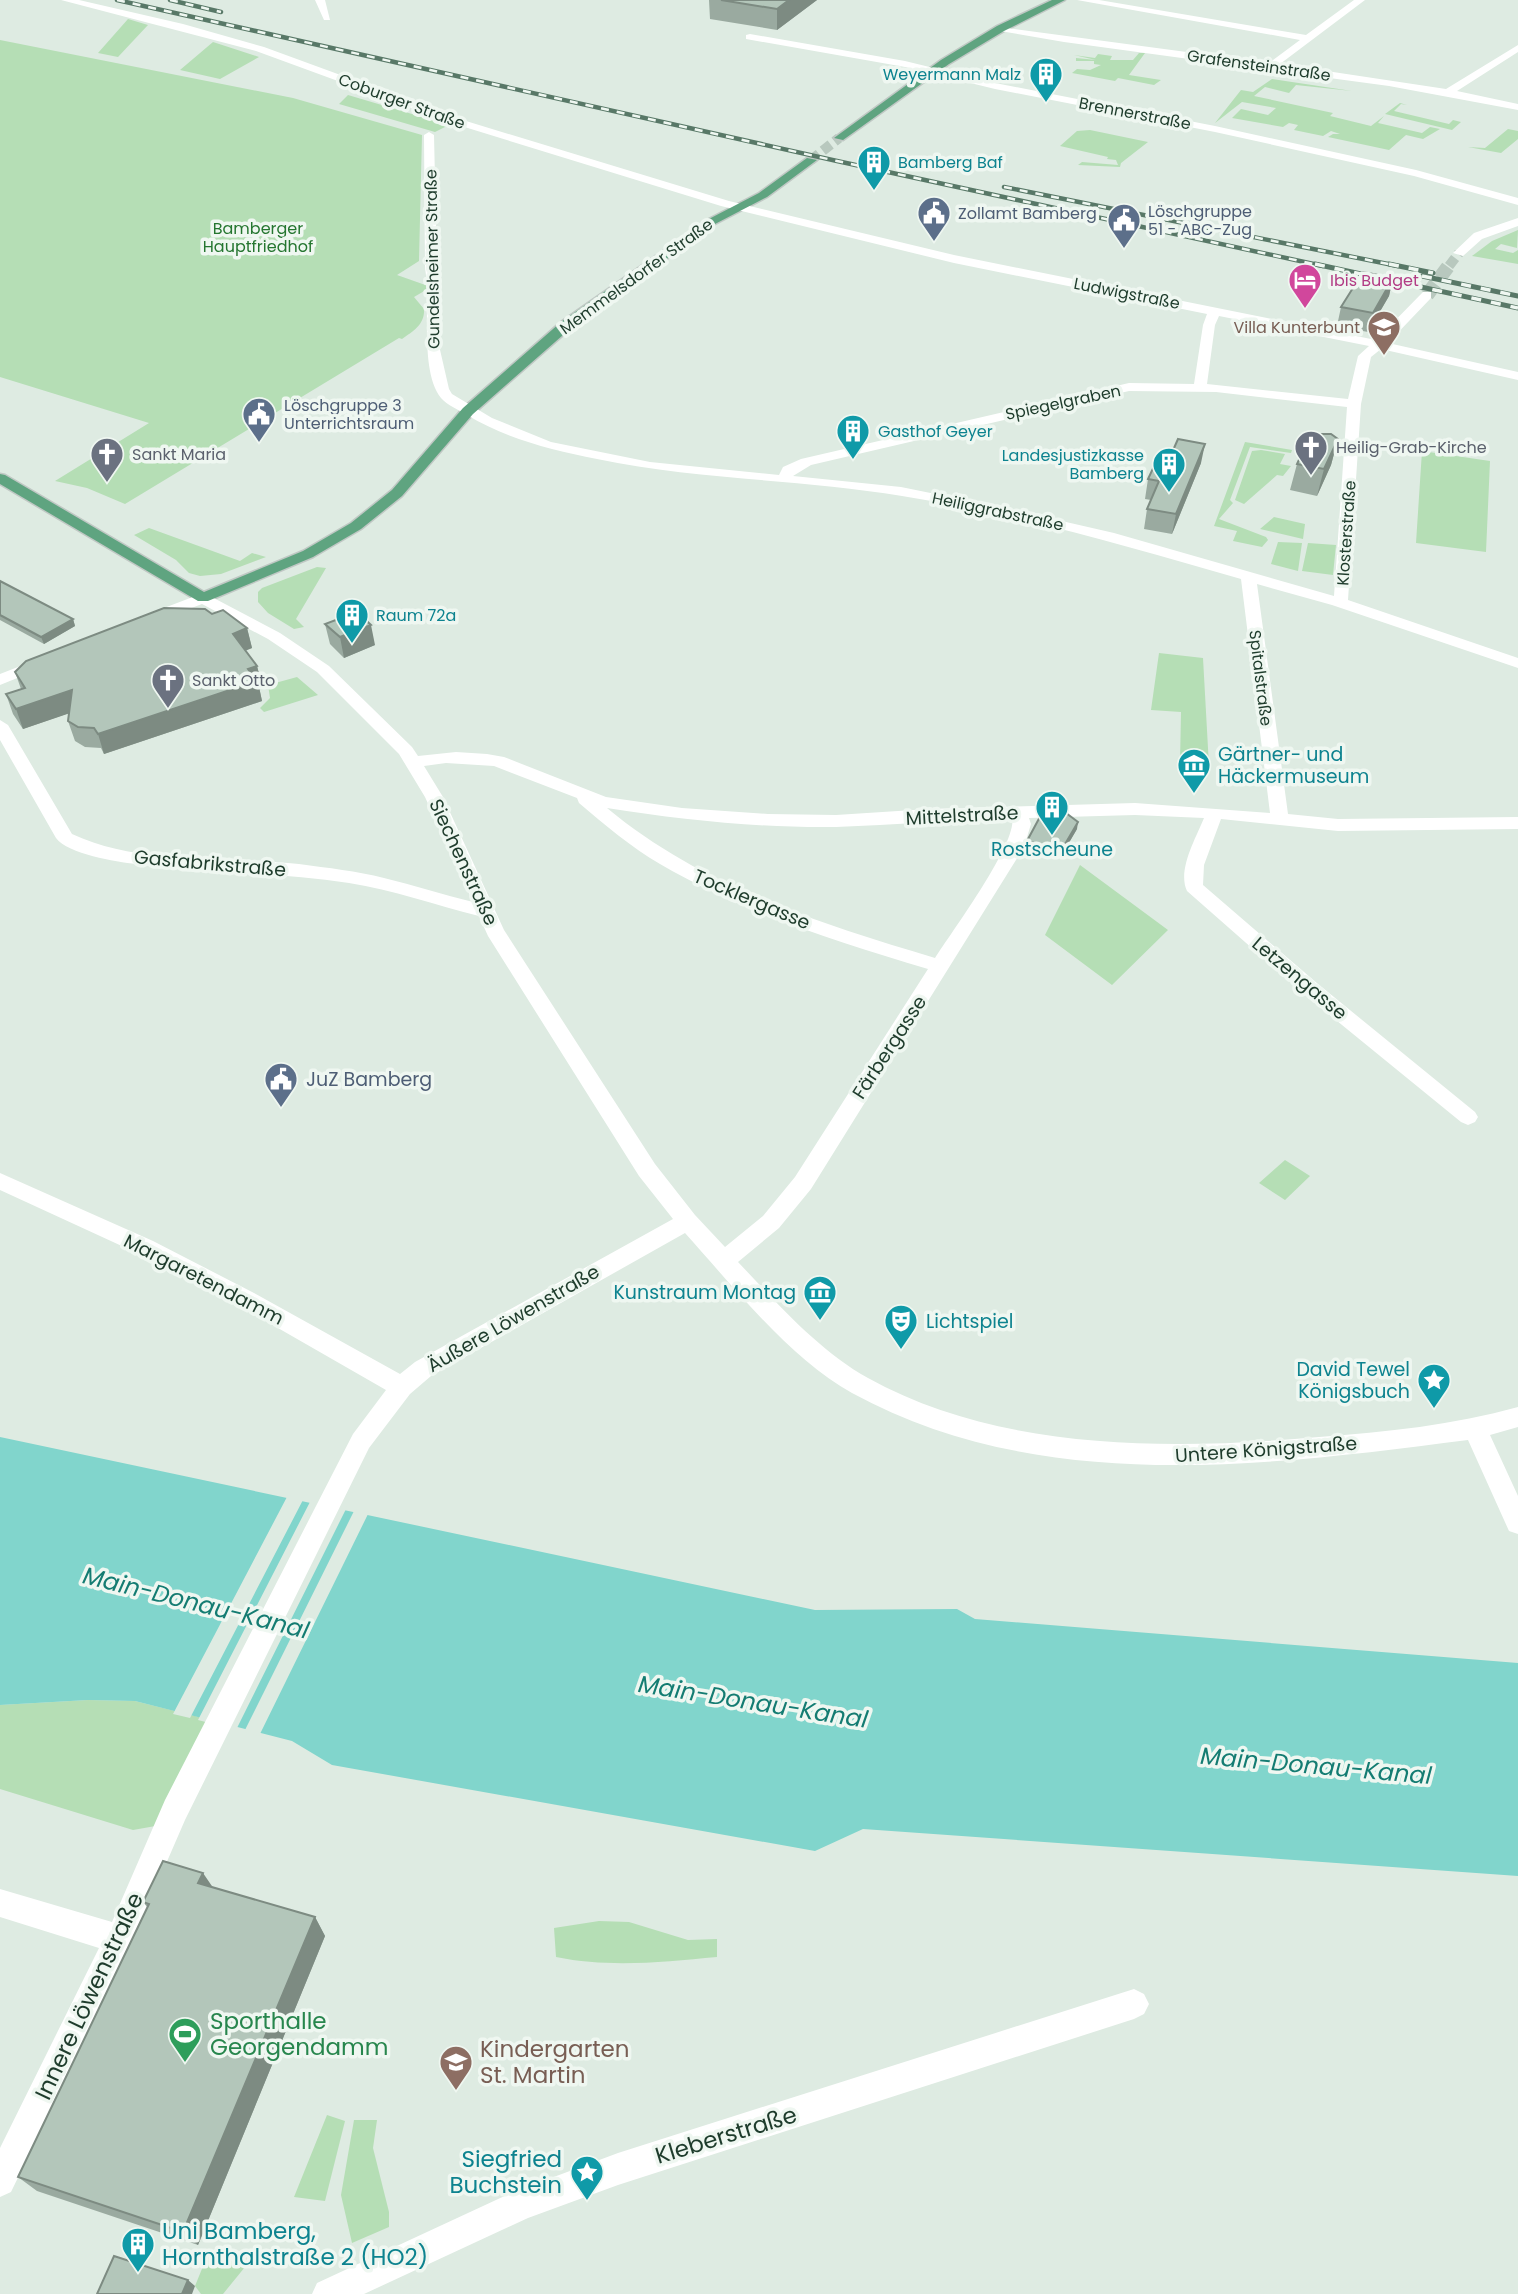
<svg xmlns="http://www.w3.org/2000/svg" width="1518" height="2294" viewBox="0 0 1518 2294" font-family="Poppins,sans-serif">
<style>
.green{fill:#b5deb5}
.water{fill:#81d5cc}
.pier{fill:#deebe2}
.lines{fill:none;stroke-linecap:round;stroke-linejoin:round}
.minor-tunnel-far1{stroke:#b8c8be;stroke-width:10;stroke-dasharray:10 5;stroke-linecap:butt}
.minor-tunnel{stroke:#b8c8be;stroke-width:14;stroke-dasharray:14 7;stroke-linecap:butt}
.major-tunnel{stroke:#b8c8be;stroke-width:10;stroke-dasharray:10 5;stroke-linecap:butt}
.major-casing{stroke:#c0c8c4;stroke-width:3}
.minor{fill:#fff;fill-rule:evenodd}
.major{fill:#5fa480;fill-rule:evenodd}
.rail-far1-casing{stroke:#587867;stroke-width:4.5}
.rail-casing{stroke:#587867;stroke-width:5}
.rail-far1{stroke:#eff7f1;stroke-width:2.5;stroke-dasharray:8;stroke-linecap:butt}
.rail{stroke:#eff7f1;stroke-width:3.5;stroke-dasharray:10;stroke-linecap:butt}
.wall{fill:#9aaaa0}
.shaded-wall{fill:#7d8b82}
.building{fill:#b3c6ba;stroke:#7d8b82;stroke-width:2}
.labels{text-anchor:middle;stroke-width:7;stroke-linejoin:round;paint-order:stroke}
.far-street-label{font-size:16px;fill:#1e3c2c;stroke:#eff7f1}
.far-culture-label{font-size:16px;fill:#0d838f;stroke:#eff7f1;text-anchor:start}
.far-service-label{font-size:16px;fill:#4e5e75;stroke:#eff7f1;text-anchor:start}
.far-park-label{font-size:16px;fill:#257630;stroke:#eff7f1}
.far-hotel-label{font-size:16px;fill:#b23c85;stroke:#eff7f1;text-anchor:start}
.far-education-label{font-size:16px;fill:#785e54;stroke:#eff7f1;text-anchor:end}
.far-worship-label{font-size:16px;fill:#5b616d;stroke:#eff7f1;text-anchor:start}
.culture-label{font-size:19px;fill:#0d838f;stroke:#eff7f1;text-anchor:start}
.street-label{font-size:19px;fill:#1e3c2c;stroke:#eff7f1}
.service-label{font-size:19px;fill:#4e5e75;stroke:#eff7f1;text-anchor:start}
.near-street-label{font-size:23px;fill:#1e3c2c;stroke:#eff7f1}
.near-leisure-label{font-size:23px;fill:#27864d;stroke:#eff7f1;text-anchor:start}
.near-education-label{font-size:23px;fill:#785e54;stroke:#eff7f1;text-anchor:start}
.near-culture-label{font-size:23px;fill:#0d838f;stroke:#eff7f1;text-anchor:end}
.near-water-label{font-size:24px;font-style:italic;fill:#147c72;stroke:#eff7f1}
</style>
<rect width="100%" height="100%" fill="#deebe2"/>
<path class="green" d="M128,19L148,25L118,57L98,53Z
M0,40L293,98L422,135L419,261L397,275L431,287L414,297L424,309C425,324 414,331 402,339L399,338L125,504L87,488L55,481L149,423L0,377Z
M213,42L259,57L220,79L180,70Z
M1139,53H1145L1129,75L1161,80L1154,85L1118,78L1115,81L1072,73L1077,69L1090,70L1101,65L1094,64V61H1076V58L1096,60L1074,55L1095,58L1098,54L1112,56L1110,60H1133Z
M1272,79L1352,91L1296,85L1289,93L1265,87L1254,96L1333,113L1330,116L1371,126L1384,116L1378,123L1422,133L1430,127L1440,129L1423,139L1406,135L1389,150L1328,137L1333,134H1340L1331,131L1323,136L1294,130L1298,125L1289,123L1283,127L1232,118L1241,109L1268,115L1276,108L1242,102L1215,123L1241,90L1253,92Z
M348,95L449,125L435,132L339,104Z
M1400,103L1407,105L1401,104L1394,111L1449,124L1453,120L1461,122L1452,130L1385,114Z
M1508,129L1518,131V139L1501,153L1468,147L1485,148Z
M1090,130L1148,142L1121,163L1120,167L1078,165L1082,162L1118,165L1116,160L1107,159L1108,157L1060,146L1077,131Z
M1518,230L1517,248L1501,244L1495,249L1513,253L1518,250V264L1472,256L1492,241Z
M1245,442L1292,450L1291,453L1250,447L1230,500L1233,503L1219,519L1266,537L1268,540L1262,547L1233,541L1237,531L1214,526Z
M1261,450L1285,454L1280,464L1291,466L1283,476L1277,475L1244,504L1235,500L1252,451Z
M1422,451L1490,461L1486,552L1416,543Z
M1274,517L1305,524L1303,539L1260,529Z
M149,528L240,561L252,553L266,557L221,574L200,576L189,573L176,560L134,535Z
M1278,542L1302,543L1298,571L1271,564Z
M1308,543L1336,545L1333,575L1302,571Z
M317,567L326,568L296,619L304,627L294,629L268,613L258,602V592L262,588Z
M1159,653L1203,658L1209,766L1180,763L1181,712L1151,710Z
M297,677L318,695L264,712L260,708L270,698L268,685Z
M1080,865L1168,930L1112,985L1045,935Z
M1285,1160L1310,1176L1285,1200L1259,1183Z
M88,1700L135,1701L223,1723L178,1822L133,1830L0,1789V1705Z
M599,1921L629,1922L688,1940L717,1939V1957C663,1962 610,1968 556,1957L554,1928Z
M327,2115L345,2121L325,2201L294,2197Z
M354,2120H377L373,2148L389,2212V2227L352,2243L341,2195Z
M208,2254L238,2263L245,2267L223,2294H201L195,2286Z"/>
<path class="water" d="M0,1437L815,1610L957,1609L975,1619L1518,1663V1876L863,1829L815,1851L332,1765L292,1741L135,1701L88,1700L0,1705Z"/>
<path class="pier" d="M288,1495L304,1498L190,1718L173,1714Z
M311,1500L347,1507L236,1730L198,1720Z
M355,1509L369,1512L259,1736L244,1732Z"/>
<g class="lines">
<path class="minor-tunnel-far1" d="M1449,266L1459,253"/>
<path class="minor-tunnel" d="M1427,295L1450,264"/>
<path class="major-tunnel" d="M811,160L839,138"/>
<defs>
<path id="major" d="M1052,0H1065L1004,31L949,64L843,140L834,138L941,60L997,26Z
M807,158L817,160L767,197L715,224L571,328L473,414L402,496L361,529L313,557L208,601H198L0,484V474L5,475L204,592L303,551L351,523L392,490L463,408L561,322L707,220L759,193Z"/>
</defs>
<use href="#major" class="major-casing"/>
<path class="minor" d="M61,0H79L183,24L264,47L466,121L729,201L954,255L1376,340L1423,292H1431V298L1388,343L1518,372V380L1381,349L1371,357L1361,404L1348,600L1518,658V668L1332,605L1257,584L1288,814L1338,819L1518,817V829L1338,831L1221,819L1204,865L1203,885L1318,984L1475,1112L1478,1117L1475,1122L1468,1125L1461,1122L1304,994L1187,891C1177,870 1196,838 1204,818L1135,815L1029,818L1031,824L1024,847L811,1189L779,1228L738,1262C777,1303 818,1350 868,1378C1001,1452 1173,1450 1319,1437C1386,1432 1454,1425 1518,1407V1427L1490,1435L1518,1496V1534L1509,1531L1468,1440C1265,1466 1040,1496 852,1393C790,1359 732,1285 685,1233L431,1376L410,1394L369,1448L185,1820L129,1949L11,2192L0,2197V2148L99,1948L0,1917V1889L112,1922L165,1800L353,1434L386,1390L238,1305L137,1253L0,1190V1173L153,1241L254,1293L400,1374L415,1362L673,1219L639,1176L488,936L479,916C435,905 393,890 349,883C278,872 207,873 136,864C116,862 68,854 56,838L0,740V720L8,725L72,834C141,866 225,856 299,864C328,868 357,871 384,878C414,885 443,895 473,902L425,797L399,754L317,672L268,639L202,604L149,624L143,622L141,619L143,616L198,595H208L280,633L329,666L412,747L418,756L456,752L487,754L504,757L606,797L682,808L768,814L836,815L929,809L1135,803L1270,813L1241,579C1130,547 1017,514 902,496C801,479 697,480 597,459C552,450 507,439 467,415C459,410 447,405 441,398C419,371 431,302 425,268L424,135L429,132L434,135L437,268L440,285L438,341L449,389L452,394L492,418L551,442L650,462L779,475L783,467L801,459L1129,383L1194,384L1203,325L1207,314L954,263L721,206L458,125L256,51ZM1219,316L1369,346L1358,356L1348,399L1207,384L1215,325ZM1129,391L1216,392L1347,407L1334,596L1114,533L1014,510L901,487L793,476L811,465ZM446,763L494,766L577,798L579,803C605,825 631,847 660,864C744,913 836,941 928,969L795,1177L763,1216L725,1247L695,1215L655,1164L504,930L443,797L424,766ZM607,808C683,820 759,828 836,827C894,825 953,820 1012,818C1018,842 951,933 935,958C819,923 702,887 607,808Z
M315,0H325L330,20H324Z
M1077,0H1099L1306,35L1354,0H1365L1280,64L1446,89L1518,45V52L1457,91L1518,104V110L1389,86L1064,42L994,30L999,27L1269,63L1300,40Z
M750,34L905,61L995,83L1215,126L1416,170L1518,198V205L1414,176L1215,132L995,89L905,67L746,39V35Z
M1518,218V226L1482,239L1463,256L1453,253L1474,233Z
M41,658L47,660L49,663L47,666L0,685V674Z
M1134,1989L1144,1994L1149,2004L1144,2014L1134,2019L618,2185L528,2218L364,2294H312L317,2283L511,2193L618,2153Z"/>
<use href="#major" class="major"/>
<defs>
<path id="rail-far1" d="M117,0L837,161L1323,266
M170,0L221,12
M1004,187L1398,266"/>
<path id="rail" d="M1315,264L1518,308
M1389,264L1433,273
M1422,276L1518,296"/>
</defs>
<use href="#rail-far1" class="rail-far1-casing"/>
<use href="#rail" class="rail-casing"/>
<use href="#rail-far1" class="rail-far1"/>
<use href="#rail" class="rail"/>
</g>
<path class="wall" d="M709,0H817L777,30L710,19Z
M1393,278L1389,296L1368,332L1337,326L1341,307Z
M1338,439L1331,465L1317,496L1290,490L1297,464Z
M1201,463L1172,534L1144,529L1147,509L1151,500L1145,499L1148,479L1167,464Z
M0,581L73,619L75,626L44,644L0,620Z
M212,614L247,628L252,648L245,650L257,666L262,686L259,687L262,701L104,754L101,748L85,747L75,741L68,721L69,713L23,729L13,714L6,694L21,689L15,672Z
M325,624L375,645L344,658L330,644Z
M1077,829L1060,858L1026,848L1027,841Z
M143,1902L315,1917L325,1936L198,2245L37,2191L18,2177L148,1908Z"/>
<path class="shaded-wall" d="M789,0H817L777,30V9Z
M1393,278L1389,296L1368,332L1373,313Z
M1338,439L1331,465L1317,496L1324,469Z
M1205,444L1201,463L1172,534L1176,514Z
M73,619L75,626L44,644L41,637Z
M371,625L375,645L344,658L340,637Z
M247,628L252,648L238,654L233,634Z
M257,666L262,686L259,687L262,701L104,754L98,734Z
M72,690L79,710L23,729L16,709Z
M1078,822L1077,829L1060,858L1061,851Z
M203,1873L216,1892L198,1883Z
M315,1917L325,1936L198,2245L183,2232Z
M188,2280L195,2286L192,2294H182Z"/>
<path class="building" d="M721,0H789L777,9Z
M1363,272L1393,278L1373,313L1341,307Z
M1311,434H1331L1338,439L1324,469L1297,464Z
M1178,439L1205,444L1176,514L1147,509L1159,481L1148,479L1156,462L1167,464Z
M0,581L73,619L41,637L0,615Z
M164,608L205,609L212,614L223,610L247,628L233,634L257,666L248,669L257,681L98,734L94,728L78,727L68,721L72,690L16,709L6,694L25,688L15,672L26,661Z
M357,612L371,625L340,637L325,624Z
M1042,813H1066L1078,822L1061,851L1027,841Z
M163,1861L203,1873L198,1883L315,1917L183,2232L18,2177L149,1904L143,1902Z
M114,2256L188,2280L182,2294H97Z"/>
<defs>
<symbol id="building-pin" viewBox="-11 -11 22 30"><path d="M0 17L-7.5 6A9.5 9.5 0 1 1 7.5 6Z" fill="#0f9aa8" stroke="#eff7f1"/><path d="M-4-6H4V6H1V3H-1V6H-4ZM-2.5-4.3h1.7v1.8h-1.7ZM.8-4.3h1.7v1.8H.8ZM-2.5-1h1.7V.8h-1.7ZM.8-1h1.7V.8H.8Z" fill="#fff"/></symbol>
<symbol id="civic-pin" viewBox="-11 -11 22 30"><path d="M0 17L-7.5 6A9.5 9.5 0 1 1 7.5 6Z" fill="#5c6f8a" stroke="#eff7f1"/><path d="M-.6-6.5H3V-4.5H.6V-3L4-1V1h2V6H-6V1h2V-1L-.6-3ZM-1.2 2.5V6h2.4V2.5Z" fill="#fff"/></symbol>
<symbol id="hotel-pin" viewBox="-11 -11 22 30"><path d="M0 17L-7.5 6A9.5 9.5 0 1 1 7.5 6Z" fill="#d1479c" stroke="#eff7f1"/><path d="M-6-4.5h1.5V1H6V5H4.5V3h-9V5H-6ZM-4 0a1.8 1.8 0 1 1 3.6 0ZM.5 0V-2.5h3Q6-2.5 6 0Z" fill="#fff"/></symbol>
<symbol id="school-pin" viewBox="-11 -11 22 30"><path d="M0 17L-7.5 6A9.5 9.5 0 1 1 7.5 6Z" fill="#8d6e63" stroke="#eff7f1"/><path d="M0-5L7-2L0 1L-7-2ZM-4 1L0 2.5L4 1V4Q0 6-4 4Z" fill="#fff"/></symbol>
<symbol id="church-pin" viewBox="-11 -11 22 30"><path d="M0 17L-7.5 6A9.5 9.5 0 1 1 7.5 6Z" fill="#6b7280" stroke="#eff7f1"/><path d="M-1.2-6h2.4v3.5h3.3v2.4h-3.3V6h-2.4V-.1h-3.3v-2.4h3.3Z" fill="#fff"/></symbol>
<symbol id="museum-pin" viewBox="-11 -11 22 30"><path d="M0 17L-7.5 6A9.5 9.5 0 1 1 7.5 6Z" fill="#0f9aa8" stroke="#eff7f1"/><path d="M0-6L6-3V-2H-6V-3ZM-5-1h2V3h-2ZM-1-1h2V3h-2ZM3-1h2V3H3ZM-6 4H6V6H-6Z" fill="#fff"/></symbol>
<symbol id="theatre-pin" viewBox="-11 -11 22 30"><path d="M0 17L-7.5 6A9.5 9.5 0 1 1 7.5 6Z" fill="#0f9aa8" stroke="#eff7f1"/><path d="M-5-5.5Q0-4 5-5.5V0Q5 5 0 6Q-5 5-5 0ZM-3.3-2.5H-1v1.5H-3.3ZM1-2.5H3.3v1.5H1ZM-2.8 1Q0 5.5 2.8 1Z" fill="#fff"/></symbol>
<symbol id="sight-pin" viewBox="-11 -11 22 30"><path d="M0 17L-7.5 6A9.5 9.5 0 1 1 7.5 6Z" fill="#0f9aa8" stroke="#eff7f1"/><path d="M0-6L1.8-2.2L6-1.7L2.9 1.2L3.7 5.4L0 3.3L-3.7 5.4L-2.9 1.2L-6-1.7L-1.8-2.2Z" fill="#fff"/></symbol>
<symbol id="stadium-pin" viewBox="-11 -11 22 30"><path d="M0 17L-7.5 6A9.5 9.5 0 1 1 7.5 6Z" fill="#2e9e5b" stroke="#eff7f1"/><path d="M0-5a6.5 5 0 1 0 0 10a6.5 5 0 1 0 0-10ZM-3.5-1.8h7v3.6h-7Z" fill="#fff"/></symbol>
</defs>
<g fill-rule="evenodd">
<use href="#building-pin" x="1027" y="55" width="38" height="52"/>
<use href="#building-pin" x="855" y="143" width="38" height="52"/>
<use href="#civic-pin" x="915" y="194" width="38" height="52"/>
<use href="#civic-pin" x="1105" y="201" width="38" height="52"/>
<use href="#hotel-pin" x="1286" y="261" width="38" height="52"/>
<use href="#school-pin" x="1365" y="308" width="38" height="52"/>
<use href="#civic-pin" x="240" y="395" width="38" height="52"/>
<use href="#building-pin" x="834" y="412" width="38" height="52"/>
<use href="#church-pin" x="1292" y="428" width="38" height="52"/>
<use href="#church-pin" x="88" y="435" width="38" height="52"/>
<use href="#building-pin" x="1150" y="445" width="38" height="52"/>
<use href="#building-pin" x="333" y="596" width="38" height="52"/>
<use href="#church-pin" x="149" y="661" width="38" height="52"/>
<use href="#museum-pin" x="1175" y="746" width="38" height="52"/>
<use href="#building-pin" x="1033" y="788" width="38" height="52"/>
<use href="#civic-pin" x="262" y="1060" width="38" height="52"/>
<use href="#museum-pin" x="801" y="1273" width="38" height="52"/>
<use href="#theatre-pin" x="882" y="1302" width="38" height="52"/>
<use href="#sight-pin" x="1415" y="1361" width="38" height="52"/>
<use href="#stadium-pin" x="166" y="2015" width="38" height="52"/>
<use href="#school-pin" x="437" y="2043" width="38" height="52"/>
<use href="#sight-pin" x="568" y="2153" width="38" height="52"/>
<use href="#building-pin" x="119" y="2225" width="38" height="52"/>
</g>
<g class="labels">
<g class="far-street-label">
<text transform="translate(1259 65) rotate(8)" y="6">Grafensteinstraße</text>
<text transform="translate(402 101) rotate(20)" y="6">Coburger Straße</text>
<text transform="translate(1135 113) rotate(11)" y="6">Brennerstraße</text>
<text transform="translate(432 259) rotate(-91)" y="6">Gundelsheimer Straße</text>
<text transform="translate(636 276) rotate(-36)" y="6">Memmelsdorfer Straße</text>
<text transform="translate(1127 293) rotate(11)" y="6">Ludwigstraße</text>
<text transform="translate(1063 402) rotate(-12)" y="6">Spiegelgraben</text>
<text transform="translate(998 511) rotate(12)" y="6">Heiliggrabstraße</text>
<text transform="translate(1346 533) rotate(-86)" y="6">Klosterstraße</text>
<text transform="translate(1261 678) rotate(83)" y="6">Spitalstraße</text>
</g>
<g class="far-culture-label">
<text x="1021" y="80" text-anchor="end">Weyermann Malz</text>
<text x="898" y="168">Bamberg Baf</text>
<text x="878" y="437">Gasthof Geyer</text>
<text x="1144" y="461" text-anchor="end">Landesjustizkasse<tspan x="1144" dy="18">Bamberg</tspan></text>
<text x="376" y="621">Raum 72a</text>
</g>
<g class="far-service-label">
<text x="1148" y="217">Löschgruppe<tspan x="1148" dy="18">51 - ABC-Zug</tspan></text>
<text x="958" y="219">Zollamt Bamberg</text>
<text x="284" y="411">Löschgruppe 3<tspan x="284" dy="18">Unterrichtsraum</tspan></text>
</g>
<g class="far-park-label">
<text x="258" y="234">Bamberger<tspan x="258" dy="18">Hauptfriedhof</tspan></text>
</g>
<g class="far-hotel-label">
<text x="1330" y="286">Ibis Budget</text>
</g>
<g class="far-education-label">
<text x="1360" y="333">Villa Kunterbunt</text>
</g>
<g class="far-worship-label">
<text x="1336" y="453">Heilig-Grab-Kirche</text>
<text x="132" y="460">Sankt Maria</text>
<text x="192" y="686">Sankt Otto</text>
</g>
<g class="culture-label">
<text x="1218" y="761">Gärtner- und<tspan x="1218" dy="22">Häckermuseum</tspan></text>
<text x="1052" y="856" text-anchor="middle">Rostscheune</text>
<text x="796" y="1299" text-anchor="end">Kunstraum Montag</text>
<text x="926" y="1328">Lichtspiel</text>
<text x="1410" y="1376" text-anchor="end">David Tewel<tspan x="1410" dy="22">Königsbuch</tspan></text>
</g>
<g class="street-label">
<text transform="translate(962 815) rotate(-3)" y="7">Mittelstraße</text>
<text transform="translate(464 862) rotate(65)" y="7">Siechenstraße</text>
<text transform="translate(210 863) rotate(5)" y="7">Gasfabrikstraße</text>
<text transform="translate(752 899) rotate(23)" y="7">Tocklergasse</text>
<text transform="translate(1300 978) rotate(40)" y="7">Letzengasse</text>
<text transform="translate(889 1047) rotate(-57)" y="7">Färbergasse</text>
<text transform="translate(204 1279) rotate(27)" y="7">Margaretendamm</text>
<text transform="translate(513 1318) rotate(-30)" y="7">Äußere Löwenstraße</text>
<text transform="translate(1266 1449) rotate(-4)" y="7">Untere Königstraße</text>
</g>
<g class="service-label">
<text x="306" y="1086">JuZ Bamberg</text>
</g>
<g class="near-street-label">
<text transform="translate(89 1996) rotate(-65)" y="8">Innere Löwenstraße</text>
<text transform="translate(726 2135) rotate(-17)" y="8">Kleberstraße</text>
</g>
<g class="near-leisure-label">
<text x="210" y="2029">Sporthalle<tspan x="210" dy="26">Georgendamm</tspan></text>
</g>
<g class="near-education-label">
<text x="480" y="2057">Kindergarten<tspan x="480" dy="26">St. Martin</tspan></text>
</g>
<g class="near-culture-label">
<text x="562" y="2167">Siegfried<tspan x="562" dy="26">Buchstein</tspan></text>
<text x="162" y="2239" text-anchor="start">Uni Bamberg,<tspan x="162" dy="26">Hornthalstraße 2 (HO2)</tspan></text>
</g>
<g class="near-water-label">
<text transform="translate(196 1603) rotate(14)" y="8">Main-Donau-Kanal</text>
<text transform="translate(753 1702) rotate(9)" y="8">Main-Donau-Kanal</text>
<text transform="translate(1316 1766) rotate(5)" y="8">Main-Donau-Kanal</text>
</g>
</g>
</svg>
